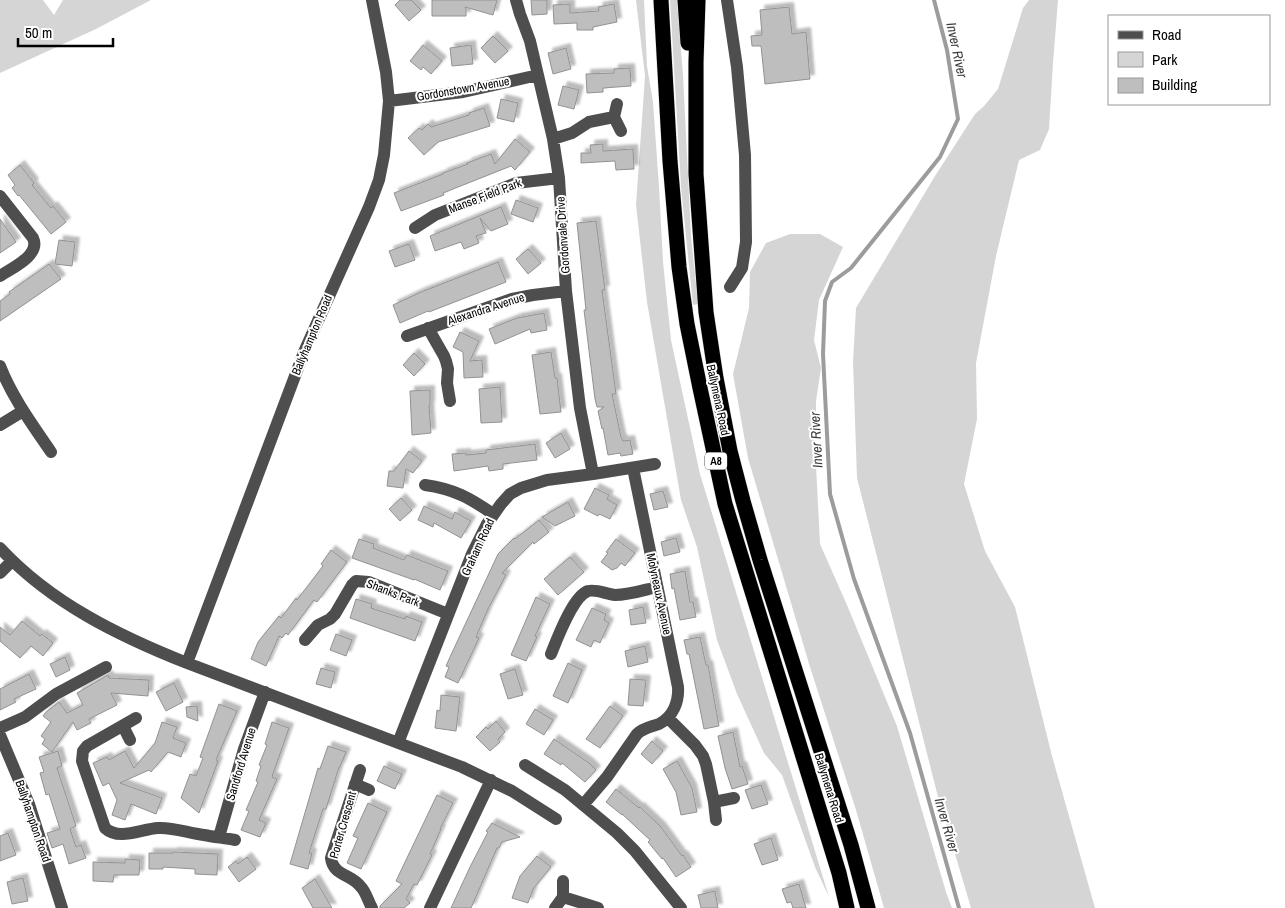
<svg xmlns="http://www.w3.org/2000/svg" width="1285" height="908" viewBox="0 0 1285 908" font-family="'Archivo Narrow',sans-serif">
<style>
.green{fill:#d5d5d5}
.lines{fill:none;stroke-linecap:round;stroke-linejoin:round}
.stream{stroke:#9c9c9c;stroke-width:4}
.building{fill:#bebebe;stroke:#929292;filter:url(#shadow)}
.highway-casing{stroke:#dbdbdb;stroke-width:16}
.minor{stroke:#4e4e4e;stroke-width:12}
.highway{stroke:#000;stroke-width:15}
.labels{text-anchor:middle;stroke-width:4;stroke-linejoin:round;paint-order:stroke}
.shield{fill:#fff;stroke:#4c4c4c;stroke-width:1}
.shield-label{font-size:11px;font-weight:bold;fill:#000}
.street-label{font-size:12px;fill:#000;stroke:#fff}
.water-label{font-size:14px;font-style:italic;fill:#3d3d3d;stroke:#fff}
</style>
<defs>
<filter id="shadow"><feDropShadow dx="4.5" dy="-4.5" stdDeviation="1" flood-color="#0004"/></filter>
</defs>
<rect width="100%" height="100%" fill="#fff"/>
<path class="green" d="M0,0H43L54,15L63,0H151L96,29L0,73Z
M636,0H644L647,66L653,102L659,187L663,262L671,340L700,474L829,897L815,867L782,775L764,753L737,694L717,640L697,547L681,500L647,302L636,205L645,76Z
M670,0H677L683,75L691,236L698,304L693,305L681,187Z
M1029,0H1058L1053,63L1049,129L1040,150L1019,160L996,256L976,363L977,419L964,484L985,551L1015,607L1052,756L1095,908H971L937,793L857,478L853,362L856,308L935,176L975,114L984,106L998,89L1023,8Z
M790,234H820L843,247L819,300L814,340L821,368L816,401V465L820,544L847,605L897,726L946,892L952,908H884L856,810L810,667L748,458L733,374L749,308L750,272L766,243Z"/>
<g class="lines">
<path class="stream" d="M934,0L947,50L958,119L940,157L851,268L832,282L825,301L823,354L830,494L854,579L910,733L959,908"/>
</g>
<path class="building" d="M400,0H411L421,10L409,21L395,5Z
M432,0H497L493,15L465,7L466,9V16H432Z
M531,0H547V14L532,15Z
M570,4V13L599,11L598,7L614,4L617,22L593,27V30H577V23L554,24L553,5Z
M789,7L792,34L806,32L810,79L765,84L761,46H752L751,36L762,35L760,10Z
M493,36L508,51L495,63L481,48Z
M423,45L442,61L431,74L423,67L421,70L410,61Z
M471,45L473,64L452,66L450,48Z
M566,48L571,69L553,74L548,53Z
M630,68L631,86L603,88V92L587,93L586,74L614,73V69Z
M563,86L579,90L574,109L558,105Z
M501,99L518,103L514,122L497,118Z
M484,108L490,126L438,142L424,155L408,138L419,128L422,130L428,124L431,127L469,115V113Z
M515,139L530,152L515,170L511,166L443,193L444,195L401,211L394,193L443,174V173L468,164L467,163L491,154L495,164Z
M603,144V151L633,149L634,169L616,170L615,161L581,163V153H591L590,145Z
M20,165L34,183L32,185L51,208L53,206L66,222L51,234L19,195L18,196L12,188L15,185L8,175Z
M516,200L538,208L533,222L511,214Z
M501,207L508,224L491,231L480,218L486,233L476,236L479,243L464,249L461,242L435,251L430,236Z
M0,219L16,242L0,253Z
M596,221L605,290H602L616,394H612L621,437L623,441L630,440L633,454L621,456L620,453L608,455L603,428L602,429L598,411L604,407H597L595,399L584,310H586L577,223Z
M59,240L75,242L72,266L55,264Z
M409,244L415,260L395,267L389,251Z
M528,249L541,263L528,274L516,259Z
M498,262L506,282L429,312L428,311L400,323L393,305L421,292Z
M49,264L61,279L0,321V301L10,294L9,292Z
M544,313L547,330L531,333L530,329L495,344L489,329L517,318Z
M460,332L479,341L470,361L482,360L483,377L464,378L463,352L453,347Z
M551,352L555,378H557L561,412L540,414L532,355Z
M414,353L425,364L414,376L403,365Z
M500,387L502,422L481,423L479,389Z
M430,390V406H429L431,433L412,435L410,391Z
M561,433L570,449L555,458L546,443Z
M535,444L537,460L503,464V469L489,471L488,466L454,471L452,454L466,453V455L486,453V450Z
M409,451L422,461L413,473L406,469L403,488L387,486L389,471H394Z
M595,488L609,495L607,499L617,505L610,519L599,514L598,516L584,509Z
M663,491L668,507L654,510L650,494Z
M401,498L412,510L400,521L389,509Z
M568,502L575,516L555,526L542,517Z
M424,506L452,519L455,512L471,521L461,538L434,523L433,527L418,520Z
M539,520L549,532L534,544L533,542L502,573L506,575L488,609L476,637L479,638L458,683L445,677L449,667L446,666L450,657L498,554L514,538L515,539Z
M676,538L680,552L664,556L661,542Z
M359,539L374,544L373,548L404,560L407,555L448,571L440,590L414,579V580L352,558Z
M616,539L635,553L625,566L621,563L617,568L612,570L601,562L608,553L606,552Z
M331,550L347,562L317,602L314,600L288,635L286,633L282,638L279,636L266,666L251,659L258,642L279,616L281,618L296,598L297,600L323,566L321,564Z
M570,557L584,572L558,595L544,579Z
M685,571L690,602H693L696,617L680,620L674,588L672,589L670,574Z
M536,597L550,604L535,636L537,637L526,661L511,655Z
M356,599L372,604L371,608L405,619L406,616L422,622L415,641L350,618Z
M643,607L646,623L631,625L629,610Z
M592,608L606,614L604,620L609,623L600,643L594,640L591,647L576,640Z
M22,621L40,636L42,634L53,643L43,656L31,646L20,658L0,641V627L10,635Z
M336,634L352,640L346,656L330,650Z
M700,637L706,665H708L719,726L704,729L689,654H687L684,640Z
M645,646L648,662L628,667L625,651Z
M65,657L70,670L56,677L50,664Z
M568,663L582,670L568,703L553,696Z
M321,668L335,672L331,688L316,684Z
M515,669L523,695L508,699L500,674Z
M29,674L36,689L14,699L16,702L0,710V689Z
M108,675L109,678L149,680L148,696L111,693L117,705L89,719L91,723L77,730L73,722L52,752L42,744L45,739L41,736L51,722L43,716L46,712L59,702L67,713L83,705L77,693Z
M630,679L646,680L643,706L628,705Z
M174,683L183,702L166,711L156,692Z
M441,695L460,697L456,731L435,728L437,710L440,711Z
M219,704L237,711L216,760L218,761L199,813L181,798L190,774L196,776L203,758L200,757Z
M197,706L198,721L187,717L186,707Z
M610,706L623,716L600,748L586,739Z
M535,709L553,720L544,735L526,724Z
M496,721L505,732L498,739L500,742L490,751L476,737L486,727L488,729Z
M162,722L177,727L173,738L186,743L181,757L168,752L151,772L149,770L120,783L162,798L156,814L131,804L125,820L112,815L117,800L109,783L103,786L93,763L107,757L109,760L125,751L134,768L155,743Z
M272,722L289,728L272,777L277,779L259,820L266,823L260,837L241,830L249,811L246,810L258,782L256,781L261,766L259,765L267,745L265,744Z
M733,732L740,767L742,766L748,784L732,789L725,768L718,736Z
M554,739L589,763L596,770L585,782L562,763L561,765L544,754Z
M652,741L663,751L652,764L641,754Z
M328,746L346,752L340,767H339L326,809H323L309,853H312L308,869L290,864L318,768L320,769Z
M58,751L62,766L57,768L76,826L70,829L76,847L81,845L86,858L69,864L63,844L52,848L47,833L60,829L49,794L46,795L40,773L44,772L39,757Z
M677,761L692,788L697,812L681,815L676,792L663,769Z
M384,766L402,774L395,789L377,781Z
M761,785L768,804L752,809L745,790Z
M616,789L639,808L640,807L661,827L682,856L683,855L691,867L676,877L663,858L662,859L648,842L650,840L622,814V815L606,802Z
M437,795L453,803L440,829H441L430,854L432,855L417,885L414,884L406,899L410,903L404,908H380V906L402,884L396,881Z
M368,803L387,812L361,869L347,863L358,838L353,836Z
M492,823L520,837L502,842L499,848H497L471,908H451L470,867L488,832L486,831Z
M8,833L16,855L0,861V836Z
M771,838L778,860L762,865L754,844Z
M173,852L218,854L217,875L195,874V869L163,867V869H149V853H173Z
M537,856L551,867L533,889L528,903L512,898L520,876Z
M247,857L256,869L239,882L228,867L236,861L238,864Z
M125,859L140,860L139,875H114L113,882L93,881V862L125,863Z
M23,878L28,901L12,904L7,882Z
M315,879L332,908H313L302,888Z
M799,884L806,908H793L791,902L787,903L782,889Z
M715,891L718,908H701L698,895Z"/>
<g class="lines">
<defs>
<path id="highway" d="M661,0L670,161L679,267L687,324L700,388L725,504L839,873L847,908
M685,0L688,43
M698,0L696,62V174L706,312L716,378L730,451L743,501L760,560L851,845L868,908"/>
</defs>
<use href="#highway" class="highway-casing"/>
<path class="minor" d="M516,0L520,14L530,41L553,139L559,178L566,291L580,408L593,474
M727,0L737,67L745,155L746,242L742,268L730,287
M389,101L463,92L538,75
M617,104L614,117L621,131
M553,139L572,133L589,122L614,117
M0,196L33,238C41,255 12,268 0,276
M415,228L435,215L516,183L559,178
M428,328L444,356L446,361L448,369L447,383L450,401
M407,336L512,299L533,295L566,291
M0,366C12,397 32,424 51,452
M0,425L23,411
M425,485C454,489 470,498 493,514
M0,548C51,603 119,636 187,663L462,767L512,791L556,819
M0,573L12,561
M305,640L318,625L330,619L335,614L352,585L356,581L369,582L448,614
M551,654C557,639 573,596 588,591C597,589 606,594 615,595C629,595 644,590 657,587
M187,663L304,352L369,207L379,180L384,155L389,101L386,72L372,0
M136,718L87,746L83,751L82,761L105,828C119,841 141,829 158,828C173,827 188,833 204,835C214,837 224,838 235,840
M668,718L695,745L703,756L706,764L714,802L716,820
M123,726L130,740
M0,728L25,717L56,694L106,667
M0,735L29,804L62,908
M398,743L472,554L487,524L501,504L510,494L521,488L547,480L593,474L655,464
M525,765L565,790L617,833L635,851L681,908
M360,770L331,858C333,876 352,874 361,887C366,892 368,901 372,908
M355,784L369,790
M714,802L734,798
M583,805L607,777L637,734C643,728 651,727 659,724C673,717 679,702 678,687L633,468
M219,837L244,749L265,692
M563,897L598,908
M430,908L491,780
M555,908L563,897V881"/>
<use href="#highway" class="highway"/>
</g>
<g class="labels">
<rect class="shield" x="705" y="452.5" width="22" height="17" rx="4"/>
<g class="shield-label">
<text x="716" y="465">A8</text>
</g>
<g class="street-label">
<text transform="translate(463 89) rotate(-10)" y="4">Gordonstown Avenue</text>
<text transform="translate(485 196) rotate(-21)" y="4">Manse Field Park</text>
<text transform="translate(563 235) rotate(-94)" y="4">Gordonvale Drive</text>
<text transform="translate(486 309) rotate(-18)" y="4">Alexandra Avenue</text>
<text transform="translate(312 335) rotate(-67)" y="4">Ballyhampton Road</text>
<text transform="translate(718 400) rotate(78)" y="4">Ballymena Road</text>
<text transform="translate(478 547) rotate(-65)" y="4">Graham Road</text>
<text transform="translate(393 593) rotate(21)" y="4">Shanks Park</text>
<text transform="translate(659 594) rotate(78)" y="4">Molyneaux Avenue</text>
<text transform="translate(241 764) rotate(-73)" y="4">Sandford Avenue</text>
<text transform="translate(829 788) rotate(73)" y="4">Ballymena Road</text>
<text transform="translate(33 821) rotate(71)" y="4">Ballyhampton Road</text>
<text transform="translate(343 825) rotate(-74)" y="4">Porter Crescent</text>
</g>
<g class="water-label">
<text transform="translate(957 50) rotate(78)" y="5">Inver River</text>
<text transform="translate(816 440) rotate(-93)" y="5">Inver River</text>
<text transform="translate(947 825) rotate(74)" y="5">Inver River</text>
</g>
</g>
<rect x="1108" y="15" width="162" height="90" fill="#ffffff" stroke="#999999"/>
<rect x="1118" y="31" width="25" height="8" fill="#4e4e4e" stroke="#999999"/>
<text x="1152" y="40" font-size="15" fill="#000000">Road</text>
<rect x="1118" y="52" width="25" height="15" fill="#d5d5d5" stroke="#999999"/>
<text x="1152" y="65" font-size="15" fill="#000000">Park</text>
<rect x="1118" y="78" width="25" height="15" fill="#bebebe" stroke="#999999"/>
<text x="1152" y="90" font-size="15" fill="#000000">Building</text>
<path d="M18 38v8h95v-8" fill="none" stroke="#000000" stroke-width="2.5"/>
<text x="25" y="38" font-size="15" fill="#000000" stroke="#ffffff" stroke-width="4" paint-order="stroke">50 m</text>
</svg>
